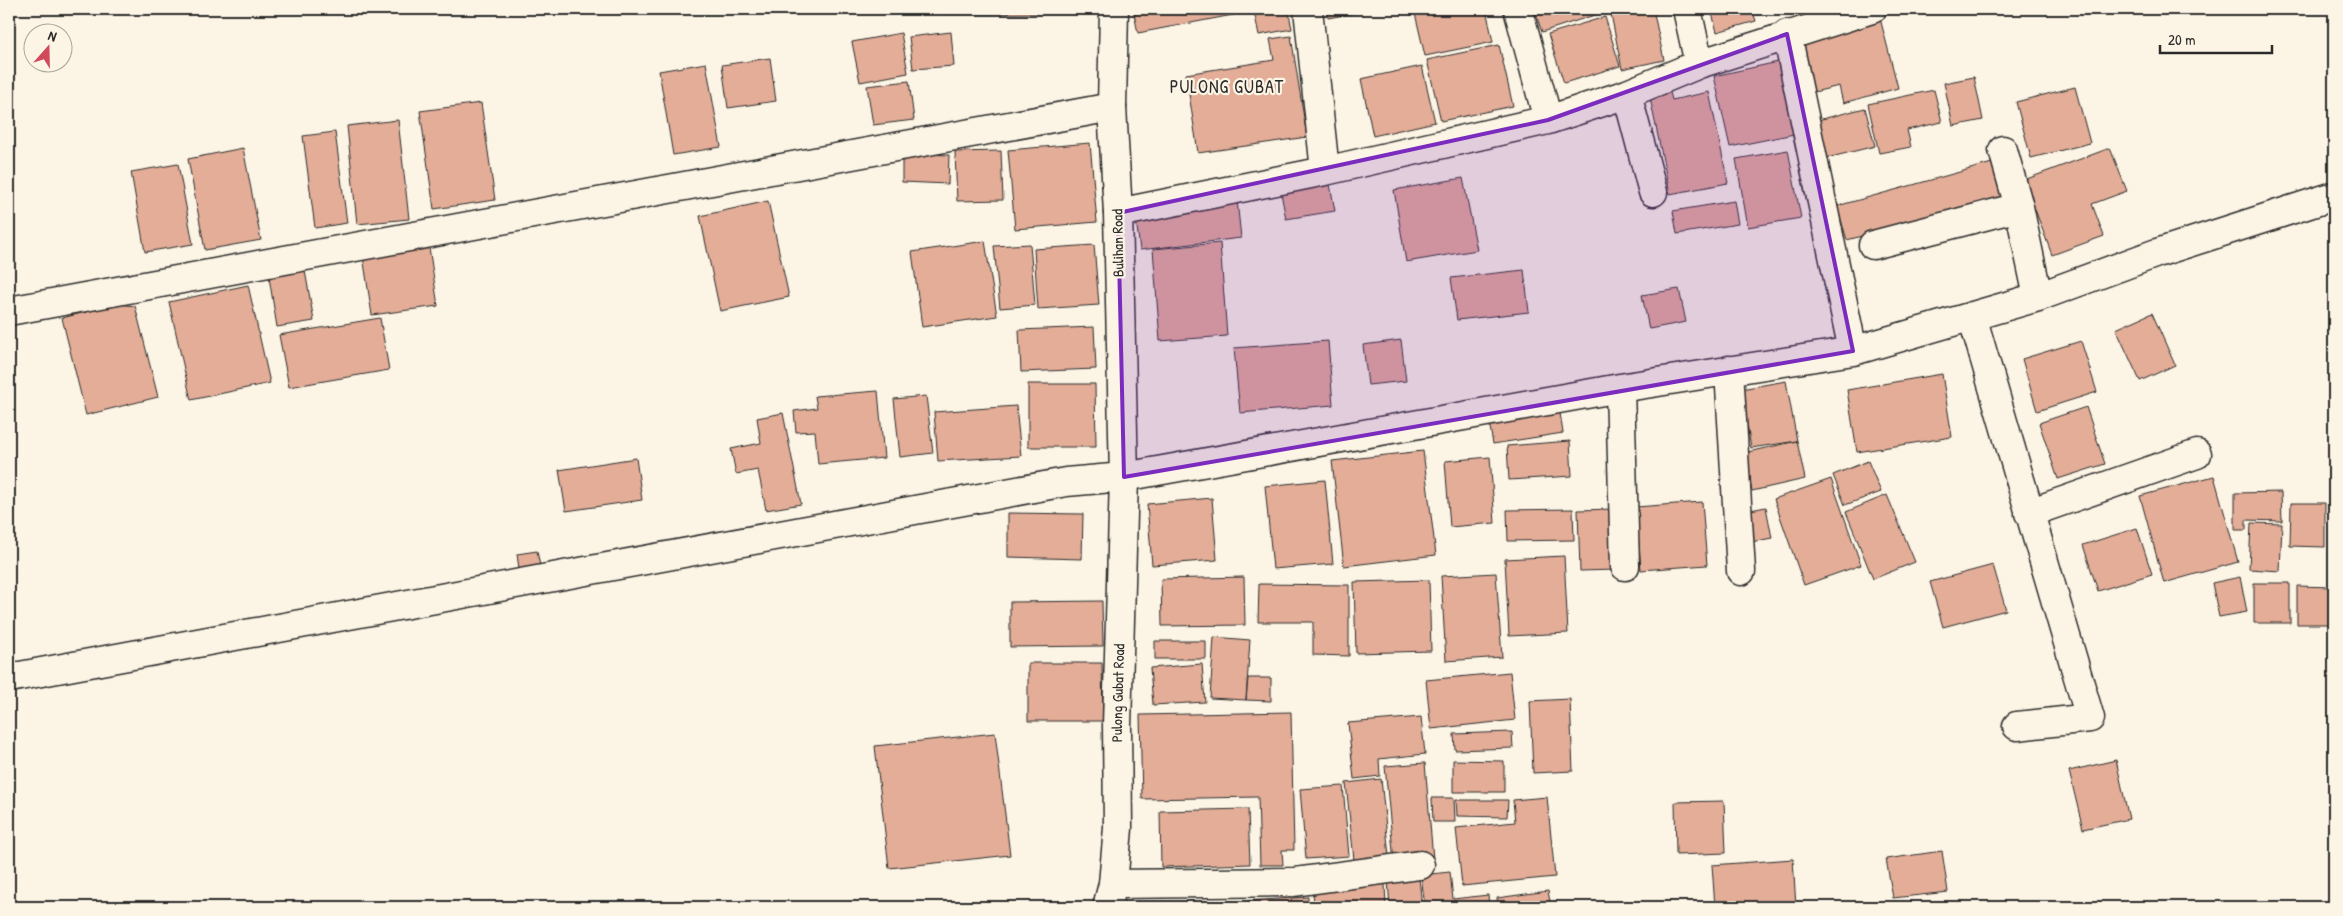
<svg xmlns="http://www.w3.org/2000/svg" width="2343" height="916" viewBox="0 0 2343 916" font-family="'Patrick Hand',sans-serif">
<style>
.building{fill:#e3ad98;stroke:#2b2b2b}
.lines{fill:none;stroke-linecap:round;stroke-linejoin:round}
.minor-casing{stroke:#2b2b2b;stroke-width:31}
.major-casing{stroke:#2b2b2b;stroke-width:31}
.minor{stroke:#fcf5e5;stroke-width:28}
.major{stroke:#fcf5e5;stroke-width:28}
.marked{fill:#7b2cbf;fill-opacity:0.2;stroke:#7b2cbf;stroke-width:4;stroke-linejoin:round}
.labels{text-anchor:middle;stroke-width:4.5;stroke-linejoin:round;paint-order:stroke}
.street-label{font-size:15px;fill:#2b2b2b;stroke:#fcf5e5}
.quarter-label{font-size:18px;letter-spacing:1px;fill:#2b2b2b;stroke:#fcf5e5}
</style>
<rect width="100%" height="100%" fill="#fcf5e5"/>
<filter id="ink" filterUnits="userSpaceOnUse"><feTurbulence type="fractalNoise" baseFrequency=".02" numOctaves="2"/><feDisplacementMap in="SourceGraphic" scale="10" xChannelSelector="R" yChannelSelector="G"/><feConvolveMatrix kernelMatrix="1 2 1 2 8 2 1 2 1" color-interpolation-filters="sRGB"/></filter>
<g filter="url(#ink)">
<path class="building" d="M948,9H1048V13L948,14Z
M1133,9H1288L1292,29L1259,35L1254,11L1138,33Z
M1326,9H1376L1328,18Z
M1414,9H1486L1493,42L1425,56Z
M1534,9H1606L1607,11L1542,32Z
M1638,9H1653L1664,60L1622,69L1611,14Z
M1711,9H1752L1756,21L1717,32Z
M1755,9H1778L1757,15Z
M1605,17L1620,66L1564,83L1548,34Z
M1880,18L1898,88L1843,103L1839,86L1814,92L1800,39Z
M951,32L954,66L913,69L909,37Z
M901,33L908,73L860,82L852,42Z
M1291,36L1307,137L1198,153L1186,74L1274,60L1270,39Z
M1499,45L1513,106L1441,121L1427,60Z
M770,58L776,101L728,108L722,65Z
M1778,62L1794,134L1730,147L1714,76Z
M706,63L721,147L673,155L659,71Z
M1422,66L1435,122L1373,136L1361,79Z
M1974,77L1983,120L1953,126L1944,83Z
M909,81L914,120L873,125L867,86Z
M2075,87L2090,143L2031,158L2016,102Z
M1669,88L1672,100L1709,92L1728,183L1670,194L1649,93Z
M1934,90L1942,122L1907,130L1911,147L1879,153L1868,104Z
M481,103L495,200L434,209L420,111Z
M1865,108L1875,146L1827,158L1818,120Z
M398,120L409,219L357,224L347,126Z
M335,132L347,223L315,228L303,136Z
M1090,143L1097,222L1015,229L1008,150Z
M243,148L261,240L205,250L188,159Z
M2110,148L2127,191L2092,204L2104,236L2052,255L2024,180Z
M1788,150L1801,218L1748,227L1736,159Z
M1001,151L1003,200L957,201L955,152Z
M902,153L949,155L948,184L902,182Z
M1992,163L2002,199L1847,240L1837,206Z
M178,164L193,244L145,252L131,172Z
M1463,178L1477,250L1406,262L1394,190Z
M1329,179L1335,211L1286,219L1280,188Z
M1237,200L1241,238L1140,250L1135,212Z
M768,201L789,297L720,311L700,216Z
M1734,201L1738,224L1677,234L1673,211Z
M985,241L997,316L922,327L912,252Z
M1220,243L1227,336L1160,341L1153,249Z
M1030,244L1035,305L1000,308L994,246Z
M1094,245L1099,305L1038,309L1034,249Z
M429,247L438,306L372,315L363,256Z
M304,265L314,321L277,327L268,271Z
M1524,270L1529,312L1457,320L1451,278Z
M248,285L270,383L191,400L169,302Z
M1679,289L1686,322L1649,329L1642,295Z
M118,304L135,306L158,397L86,415L62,318Z
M2152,313L2175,365L2140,381L2116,329Z
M380,318L389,370L289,387L279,335Z
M1094,327L1096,369L1021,372L1019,330Z
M1401,340L1406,381L1368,385L1363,345Z
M1328,341L1333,405L1240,413L1234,348Z
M2081,341L2097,392L2037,411L2022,359Z
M1942,374L1952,437L1857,452L1847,390Z
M1786,381L1797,441L1751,448L1741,389Z
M1028,384H1095L1096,447H1028Z
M878,391L884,458L818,464L815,431L796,432L794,411L817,408L815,396Z
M926,396L933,453L900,457L894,399Z
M1016,406L1021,456L938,461L934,412Z
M1559,406L1563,433L1493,444L1488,416Z
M2086,407L2105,464L2058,479L2039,423Z
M783,413L801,504L766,510L758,470L736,474L731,449L761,443L757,418Z
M1570,441L1572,476L1509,480L1507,446Z
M1797,441L1805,479L1752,491L1743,453Z
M1423,451L1436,555L1344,566L1332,461Z
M1490,457L1495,523L1450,527L1445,461Z
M636,458L642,500L566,511L559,470Z
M1868,461L1881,492L1845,505L1833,475Z
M2214,476L2238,562L2164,583L2140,496Z
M1831,479L1861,565L1804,585L1774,499Z
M1325,480L1333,564L1273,569L1265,486Z
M2281,492L2282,521L2246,520V530H2235V493Z
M1887,495L1915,562L1873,579L1846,512Z
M1212,498L1217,560L1152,565L1147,504Z
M1702,502L1707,565L1641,570L1636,507Z
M2291,503H2325V547L2290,546Z
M1766,507L1772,538L1751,542L1745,511Z
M1573,509L1574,540L1508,541L1507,510Z
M1614,509L1616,570L1580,571L1578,510Z
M1008,513L1083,514L1082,559L1008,557Z
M2251,523L2282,524L2280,571L2249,569Z
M2137,528L2152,574L2098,591L2083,545Z
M537,551L540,566L519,569L517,554Z
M1564,556L1568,633L1509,636L1505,559Z
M1993,565L2006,610L1943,627L1930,582Z
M1496,573L1502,657L1446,661L1441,576Z
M1244,577L1245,625L1162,626L1161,579Z
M2240,577L2247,612L2219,617L2212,583Z
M1429,580L1431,651L1356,653L1354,582Z
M2254,583H2290V623H2254Z
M1259,584L1349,585V656L1313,655V622H1258Z
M2297,586L2334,587V624H2297Z
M1102,601L1103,646L1010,647V602Z
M1214,637L1250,640L1246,700L1210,698Z
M1155,641H1206V659H1155Z
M1028,663H1102L1103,721H1028Z
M1202,664L1205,702L1153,705L1150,668Z
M1510,672L1515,720L1431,729L1426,680Z
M1248,678H1271V701L1246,700Z
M1570,699L1573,771L1533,773L1530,701Z
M1291,712L1294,850H1282L1283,865H1260L1258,797L1142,799L1140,715Z
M1421,717L1425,754L1379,759L1380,776L1354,779L1348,723Z
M1512,732L1513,748L1455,750L1454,734Z
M995,733L1010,855L889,868L875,746Z
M1453,760L1504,761V792H1453Z
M2116,760L2129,819L2083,829L2069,771Z
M1425,763L1433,859L1394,862L1385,766Z
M1381,779L1389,856L1354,860L1346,783Z
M1343,786L1349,856L1306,859L1300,789Z
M1547,797L1555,877L1462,886L1456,828L1515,822L1513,800Z
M1432,798H1454L1455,822H1433Z
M1456,800H1508L1507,817L1457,816Z
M1724,801L1726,853L1676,855L1675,802Z
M1248,809L1250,864L1161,867L1160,811Z
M1942,851L1948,892L1893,898L1886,859Z
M1793,859L1796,907H1715L1712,865Z
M1450,872L1453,899L1488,895L1489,907H1425L1421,875Z
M1419,878L1422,907H1390L1388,881Z
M1385,884L1386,907H1314L1313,889Z
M1548,891L1551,907H1498L1497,898Z
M1308,897V907H1247V901Z"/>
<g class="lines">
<defs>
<path id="minor" d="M1308,9L1325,171
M1518,9L1548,120
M1687,9L1699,64
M1787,34L1853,351
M1627,94L1653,192
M2003,150L2019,207L2038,297
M1118,213L1325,171L1548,120L1627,94L1699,64L1872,9
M1873,245L2019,207
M9,311L1112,107
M1972,316L2090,718L2017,726
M1729,370L1741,571
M1620,388L1625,566
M2029,513L2197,454
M9,678L1066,482L1124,477L1620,388L1853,351L2038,297L2157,253L2334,196
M1113,884L1294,882L1420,865"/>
<g id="major">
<path id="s1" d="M1107,907L1113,884L1118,828L1117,726L1124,477L1118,213L1112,107L1114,9"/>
</g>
</defs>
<use href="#minor" class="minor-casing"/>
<use href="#major" class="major-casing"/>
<use href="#minor" class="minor"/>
<use href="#major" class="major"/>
</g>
</g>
<path class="marked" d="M1787,34L1853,351L1124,477L1118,213L1548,120Z"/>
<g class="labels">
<g class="street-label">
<text transform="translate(1118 243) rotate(-91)" y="5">Bulihan Road</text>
<text dy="5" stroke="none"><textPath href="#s1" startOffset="215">Pulong Gubat Road</textPath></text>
</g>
<g class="quarter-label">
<text x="1227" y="93">PULONG GUBAT</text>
</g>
</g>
<rect width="2343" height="916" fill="none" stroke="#fcf5e5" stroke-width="30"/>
<rect x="15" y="15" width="2313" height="886" fill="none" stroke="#2b2b2b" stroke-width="2" filter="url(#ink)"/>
<g transform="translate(48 48) rotate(20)"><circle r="24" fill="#fcf5e5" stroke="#a8a49b"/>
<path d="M0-4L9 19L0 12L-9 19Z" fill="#d1495b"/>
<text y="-8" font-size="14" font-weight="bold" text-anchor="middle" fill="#2b2b2b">N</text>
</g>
<path d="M2160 45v8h112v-8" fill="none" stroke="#2b2b2b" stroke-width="2.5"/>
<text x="2168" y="45" font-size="15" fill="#2b2b2b" stroke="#fcf5e5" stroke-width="4" paint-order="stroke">20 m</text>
</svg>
